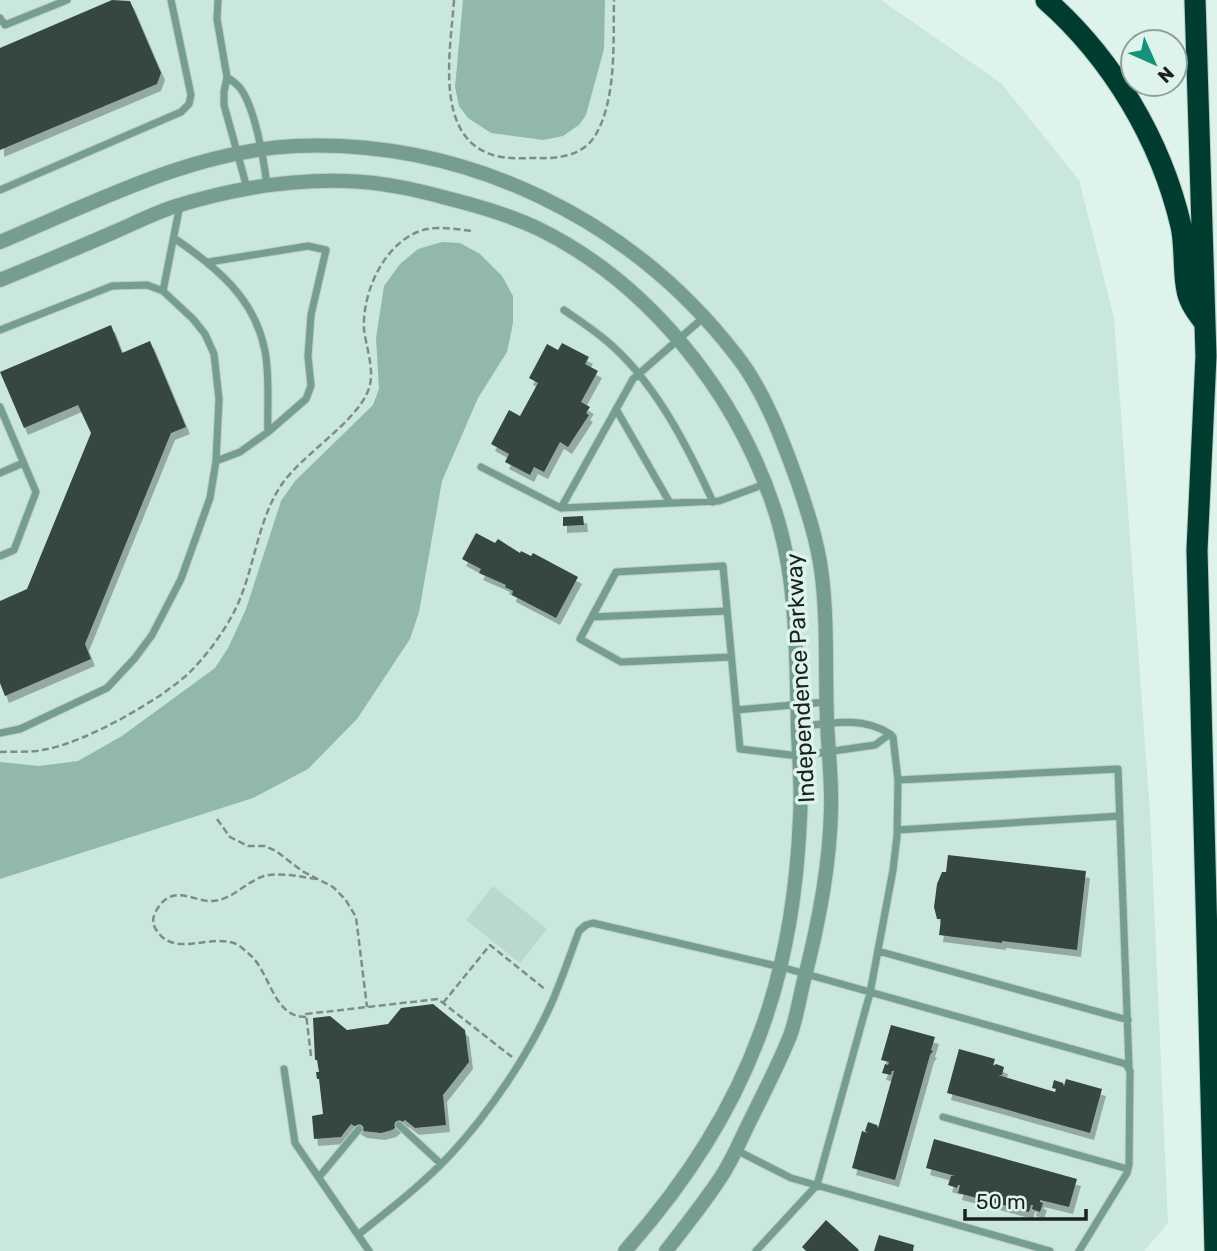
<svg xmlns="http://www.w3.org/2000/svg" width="1217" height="1251" viewBox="0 0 1217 1251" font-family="Rubik,sans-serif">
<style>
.built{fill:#cae7dd}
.green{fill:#bad8ce}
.water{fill:#92b7ab}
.building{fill:#364641;filter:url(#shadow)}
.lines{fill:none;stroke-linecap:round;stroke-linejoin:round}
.service-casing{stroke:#bbcdc7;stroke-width:9}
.minor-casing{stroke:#bbcdc7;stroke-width:16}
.motorway-casing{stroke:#bbcdc7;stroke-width:23}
.path{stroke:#7e8d88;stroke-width:2.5;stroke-dasharray:7 3.5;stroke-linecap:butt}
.service{stroke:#769d91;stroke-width:7}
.minor{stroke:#769d91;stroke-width:14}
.motorway{stroke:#003c30;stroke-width:21}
.labels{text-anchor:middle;stroke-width:7;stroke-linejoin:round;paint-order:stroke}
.street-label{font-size:23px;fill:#1a221f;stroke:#def3ec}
</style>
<defs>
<filter id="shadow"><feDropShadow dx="4" dy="7" stdDeviation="0" flood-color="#0004"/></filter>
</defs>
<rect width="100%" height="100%" fill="#def3ec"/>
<path class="built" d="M0,0H881L1001,83L1079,180L1114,318L1150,812L1168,1223L1144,1251H0Z"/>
<path class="green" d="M493,886L547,929L520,963L466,920Z"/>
<path class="water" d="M463,0H605L604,49L586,115L579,125L563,136L543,140L491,133L468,118L459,106L455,87Z
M442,242L460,243L480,254L502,276L513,296V323L507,352L478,398L442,481L419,612L410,639L357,719L308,769L253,798L0,879V762L39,766L78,761L122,736L215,668L228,648L246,609L281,501L295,481L373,405L379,389L376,338L384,286L400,264L418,249Z"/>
<path class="building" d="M112,0L130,1L161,73L157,84L0,150V48Z
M111,325L122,353L150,341L186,427L171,433L85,644L91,659L5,696L0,683V601L27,589L91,433L78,405L24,428L0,372Z
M562,343L589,357L585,364L598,371L581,402L590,407L586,413L589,415L568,447L560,442L544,472L534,467L530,475L505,462L509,454L491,444L509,410L520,416L538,383L529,378L547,344L558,350Z
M583,516L584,525L563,526V517Z
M476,533L495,543L498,539L520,553L521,551L531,556L533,553L578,577L556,618L512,595L513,591L505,587L506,585L479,573L481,569L462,559Z
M948,855L1086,871L1077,950L1002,941V943L939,935L941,919H937L934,907L937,884L942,872H946Z
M433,1004L465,1030L469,1062L443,1095L446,1125L415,1128L405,1120L392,1130L381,1133L363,1131L351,1124L341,1137L314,1139L312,1116L323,1114L319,1079H317L316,1072H319L317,1060H315L313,1018L330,1016L347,1030L388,1024L401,1008Z
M891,1025L935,1037L931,1050L933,1051L930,1055L895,1180L852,1168L862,1131L868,1133L865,1131L868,1122L877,1125L878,1128L894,1071H892L891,1075L882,1073L885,1064L888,1065L889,1062L881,1060Z
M959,1049L995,1059L993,1066L996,1064L1004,1067L1002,1075H998L1055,1092L1056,1089L1052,1088L1054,1080L1063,1083L1064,1086L1066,1079L1102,1089L1090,1133L947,1093Z
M934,1139L1077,1179L1069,1207L1040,1200V1202L1043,1203L1040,1212L1032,1209L1033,1205H1031L1029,1212L958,1193L960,1185H958L957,1188L948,1185L951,1176H955L926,1168Z
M826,1220L859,1250L858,1251H806L802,1247Z
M879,1235L914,1245L913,1251H874Z"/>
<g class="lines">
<defs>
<path id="service" d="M218,0L217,19L227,77
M0,18L5,25L67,0
M247,188L224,105V92L227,77C231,80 237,84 240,88C255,107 264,161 267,185
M0,190L181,112L189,104L191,95L171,0
M174,238C216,267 255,298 265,351C270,377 267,406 268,432
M209,262L308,246L326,250L311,315L308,356L311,386L306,399L268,432L240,452L216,461
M163,291L180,205
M564,310C577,319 591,328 603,338C653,378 687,445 713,502
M703,318L633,379L561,508L719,501L765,484
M0,330L112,286L147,285L163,291L193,319L205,334L214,354L219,399L216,461L210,498L181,579L152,635L135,658L107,688L20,729L0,733
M0,407L36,492L14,550L0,556
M616,409L670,503
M481,467L561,508
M0,473L23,463
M592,617L727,611
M731,657L621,662L580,639L616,572L723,566L740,749L799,756L875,745L890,734C863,716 829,723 798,727
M736,710L826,702
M890,734L893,737L898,780
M897,830L1120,816
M878,951L1128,1020
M284,1069L295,1143L358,1235
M943,1117L1128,1169
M399,1125L441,1164
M736,1150L791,1178L1050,1251
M319,1177L359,1129
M369,1251L358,1235C390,1209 423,1184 451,1154C490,1112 529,1054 552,1002C562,979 570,955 579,931L586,925L593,923L781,967L1126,1064L1130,1071L1129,1165L1127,1173L1079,1251
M756,1251L817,1185L870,993L893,870L897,836L898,780L1118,769L1129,1067"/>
<path id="minor" d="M0,242C94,203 191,151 295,146C467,139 631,219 736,355C764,390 783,441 798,483C807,510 817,540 821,569C828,618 825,670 827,720C828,749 832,779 831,809C830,868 818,927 803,984C799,1001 796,1020 790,1036C778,1066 762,1096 748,1125C739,1143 731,1163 719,1180C703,1204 684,1228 666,1251
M0,280C37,265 75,249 112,233C133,224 154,213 176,206C231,189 289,179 347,181C385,182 421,191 458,201C485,208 514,217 539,229C649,283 736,393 774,508C798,579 796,657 798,731C799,760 802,789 800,818C797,890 786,963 761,1031C732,1112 682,1187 625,1251"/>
<path id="motorway" d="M1046,0C1112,58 1161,140 1181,226C1186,246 1182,283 1190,300C1193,308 1199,315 1204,322
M1195,0L1206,356L1197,550L1215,1251"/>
</defs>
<use href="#service" class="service-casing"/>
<use href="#minor" class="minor-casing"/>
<use href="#motorway" class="motorway-casing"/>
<path class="path" d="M454,0C451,49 431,144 501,157C513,159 526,158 538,158C559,159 583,155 595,136C617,99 613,42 614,0
M0,752C15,751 32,753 47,749C86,742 162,699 190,672C207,655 223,633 234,612C255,571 256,522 282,484C303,454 356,422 368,391C376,372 366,348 364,329C362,291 386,238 427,229C442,226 459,230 474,231
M217,819L230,837L248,846H265L276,851L302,871L333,887L345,899L356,917L367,1007
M443,1003L490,945L546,990
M306,1017C272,1017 271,972 249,954C245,951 241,946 236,944C210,933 175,958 157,931C152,924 152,919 156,911C172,882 193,902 212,901C233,900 245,882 264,876C281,872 301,877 317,879
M311,1056L306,1014L438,999L512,1057"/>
<use href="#service" class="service"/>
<use href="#minor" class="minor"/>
<use href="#motorway" class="motorway"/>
</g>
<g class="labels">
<g class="street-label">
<text transform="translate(800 678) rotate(-93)" y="8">Independence Parkway</text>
</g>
</g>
<g transform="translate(1154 63) rotate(135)"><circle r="33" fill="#def3ec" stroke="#909f9a" stroke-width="2"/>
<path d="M0-5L12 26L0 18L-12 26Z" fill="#169278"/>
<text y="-10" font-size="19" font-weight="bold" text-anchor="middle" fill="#1a221f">N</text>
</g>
<path d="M965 1209v10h121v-10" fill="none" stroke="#1a221f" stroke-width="3.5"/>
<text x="976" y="1209" font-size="21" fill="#1a221f" stroke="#def3ec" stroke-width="5" paint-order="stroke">50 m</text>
</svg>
